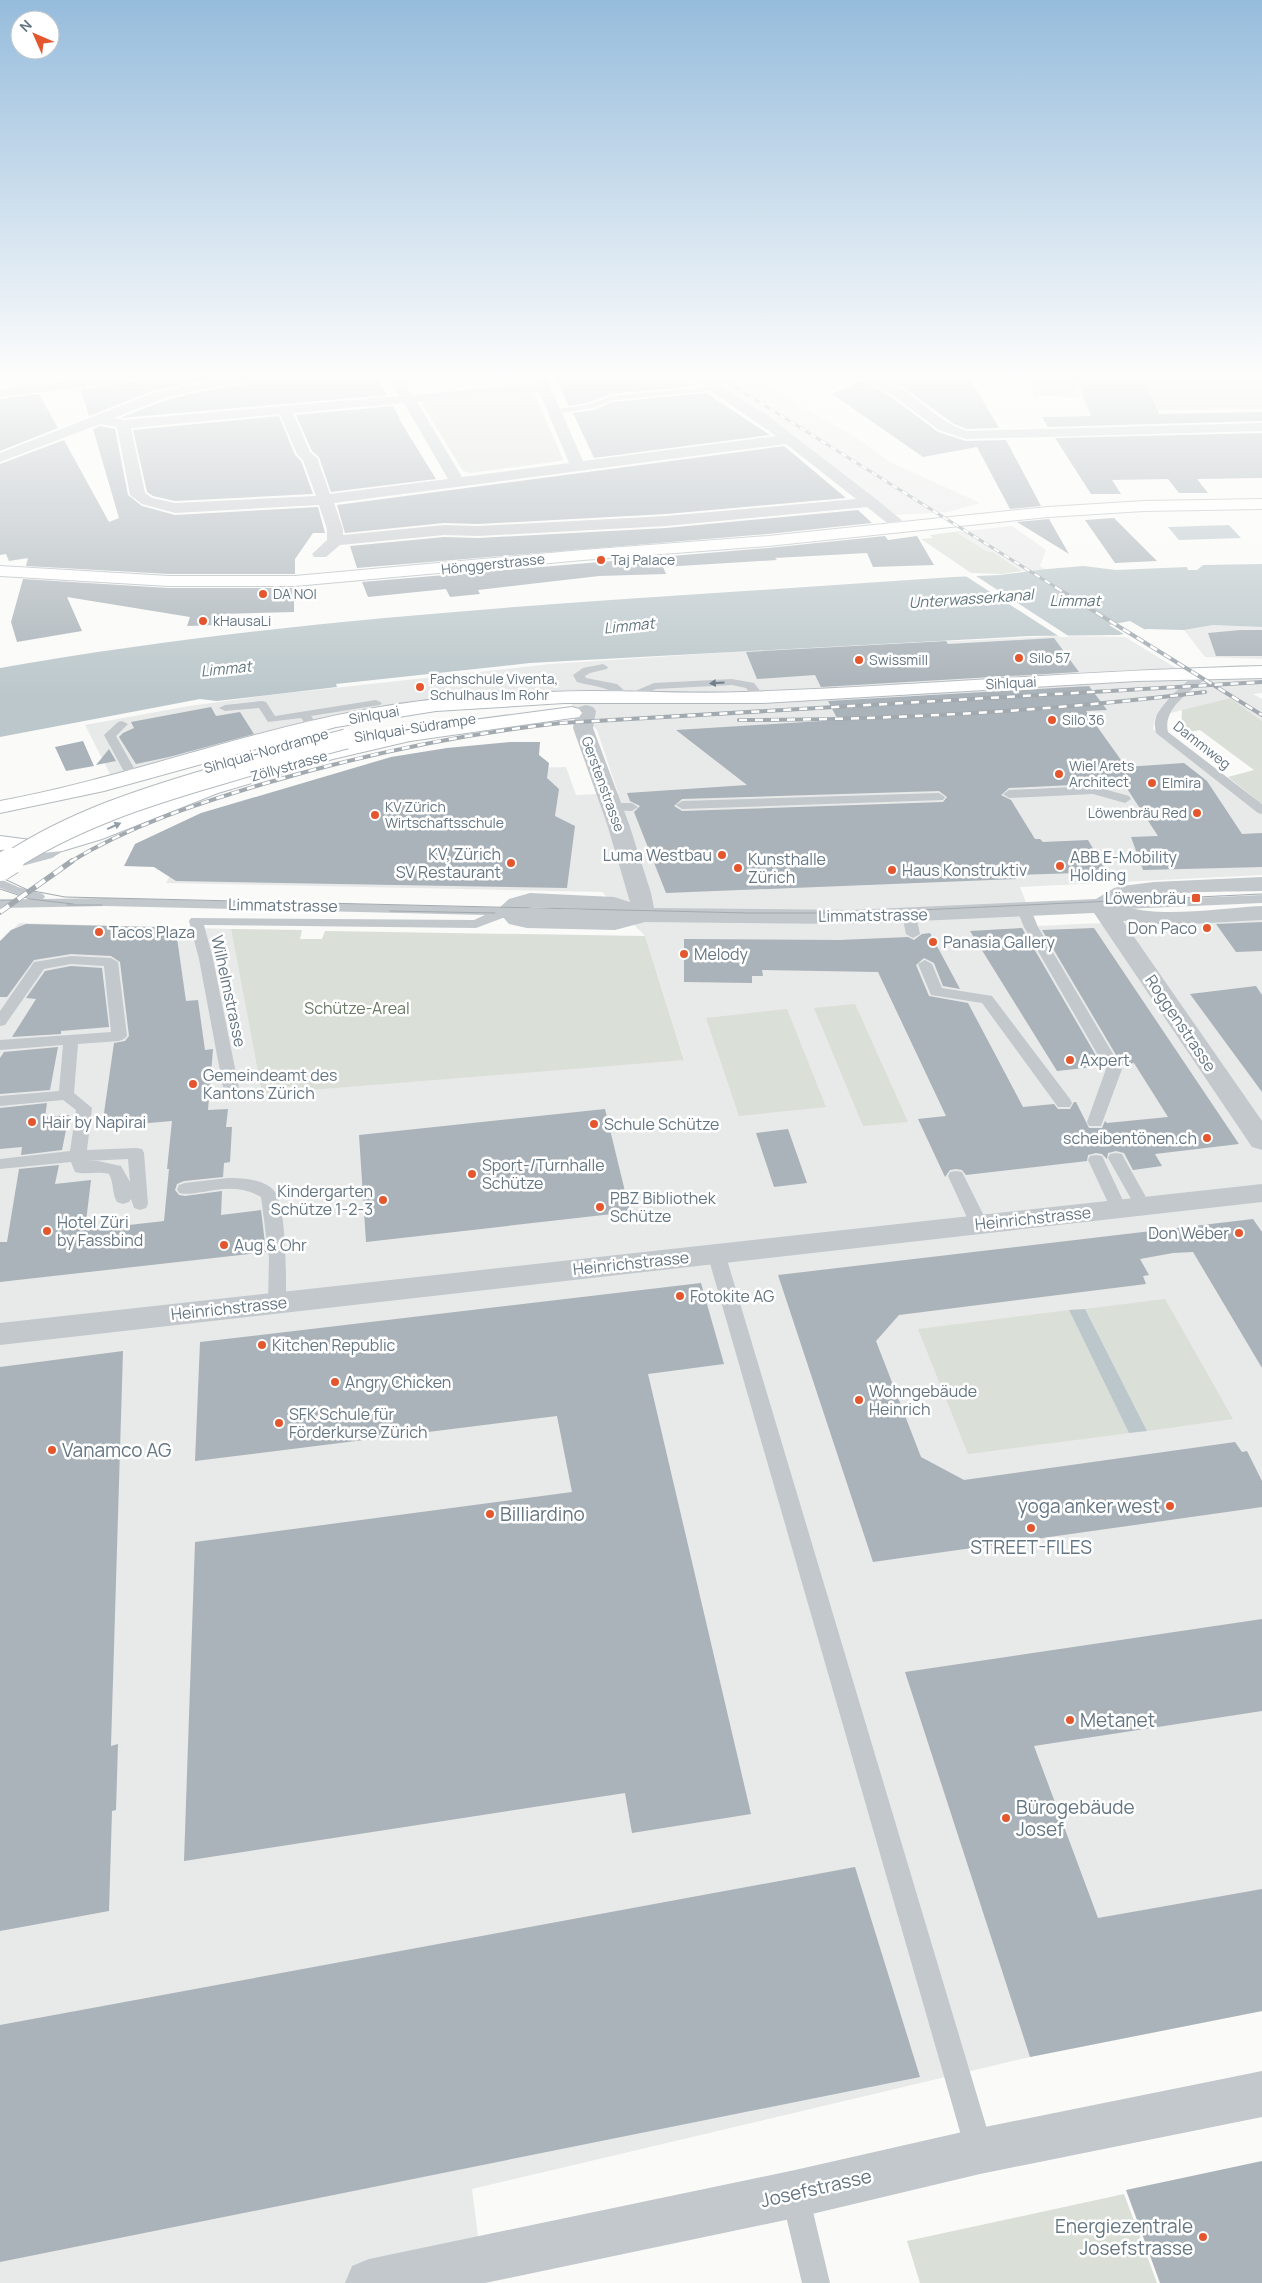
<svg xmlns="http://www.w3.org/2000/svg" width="1262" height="2283" viewBox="0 0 1262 2283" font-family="Manrope,sans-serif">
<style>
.built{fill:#e8e9e9}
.green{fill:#dadfd7}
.water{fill:#bbc7cb}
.pier{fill:#fafaf8}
.building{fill:#aab3b9;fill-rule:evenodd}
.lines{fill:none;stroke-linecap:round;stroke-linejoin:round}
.secondary-casing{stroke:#b3babf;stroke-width:2}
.lane{fill:#c3c8cc;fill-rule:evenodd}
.street{fill:#c3c8cc;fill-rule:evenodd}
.secondary{fill:#fff;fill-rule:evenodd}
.tram{stroke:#a2aab0;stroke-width:1}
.rail-far2-casing{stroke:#a2aab0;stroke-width:3}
.rail-far1-casing{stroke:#a2aab0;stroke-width:4}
.rail-casing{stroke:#a2aab0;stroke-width:5.5}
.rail-far2{stroke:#fff;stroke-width:2;stroke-dasharray:6;stroke-linecap:butt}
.rail-far1{stroke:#fff;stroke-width:2.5;stroke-dasharray:8;stroke-linecap:butt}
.rail{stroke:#fff;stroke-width:4;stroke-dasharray:11;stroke-linecap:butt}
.secondary-bridge-far1-casing{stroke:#b3babf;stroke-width:21;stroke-linecap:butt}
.secondary-bridge-casing{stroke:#b3babf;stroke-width:28;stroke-linecap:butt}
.secondary-bridge-far1{stroke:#fff;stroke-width:19}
.secondary-bridge{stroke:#fff;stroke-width:26}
.oneway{fill:#6a7a87}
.oneway2{fill:#939fa8}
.poi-dot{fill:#e4572e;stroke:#fff;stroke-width:2}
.labels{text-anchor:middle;stroke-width:5;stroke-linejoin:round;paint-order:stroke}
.far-poi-label{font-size:14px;fill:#657683;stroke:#fff;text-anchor:start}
.far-street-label{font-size:14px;fill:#657683;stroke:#fff}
.far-water-label{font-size:15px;font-style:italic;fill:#60757c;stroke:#fff}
.poi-label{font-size:16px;fill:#657683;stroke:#fff;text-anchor:start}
.street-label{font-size:16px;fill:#657683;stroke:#fff}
.park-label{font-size:16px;fill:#687a64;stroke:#fff}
.near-poi-label{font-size:19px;fill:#657683;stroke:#fff;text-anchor:start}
.near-street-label{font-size:19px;fill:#657683;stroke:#fff}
</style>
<rect width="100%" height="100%" fill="#fafaf8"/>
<path class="built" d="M703,377H750L854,436L890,462L980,503L948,512L893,515L765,415Z
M1012,526L1046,550L1040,566L1130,621L1109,625L993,552L986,551L957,532Z
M1213,625L1262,627V659L1205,657L1184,630Z
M1060,636L1125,637L1194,679L1262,677V693L1253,694L1262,699V721L1230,698L1155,717L1153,729L1262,814V875L1020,887L1035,926L1262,916V2011L1030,2057L472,2189L484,2283H0V944L19,923L231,929L262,1094L684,1059L645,936L602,892L166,883L199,824L418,771L566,767L576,795L618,793L597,730L560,693L439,700L111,776L85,725L189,706L271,695L550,664L747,651Z"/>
<path class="green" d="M1029,377H1073L1080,397L1034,396Z
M1075,377H1262V409L1088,411Z
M529,392L534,393L563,459L560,461L471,473L463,471L422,404L427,401Z
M961,531L958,533L986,551L993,552L1022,571L1002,574L971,573L921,539L933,538L930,535Z
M1230,698L1262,721V804L1228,777L1254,770L1200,730L1184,733L1181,730L1182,710Z
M231,929L302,930L300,939H322L325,931L645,936L684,1060L262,1094Z
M855,1004L908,1122L863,1126L814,1008Z
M787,1009L826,1107L739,1116L706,1018Z
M1165,1299L1233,1419L1147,1431L1085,1309Z
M1069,1310L1129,1433L968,1454L918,1329Z
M1124,2194L1157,2283H920L907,2241Z"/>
<path class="water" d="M1229,525L1241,538L1179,540L1168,527Z
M1262,564V627L1213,625L1184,630L1147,629L1119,635L1030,636L530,663L336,684L337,687L217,701L200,699L0,737V668C316,612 634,600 953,577L999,575L1047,569L1084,566L1116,570L1187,567L1188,570H1197L1203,565Z
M1085,1309L1147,1431L1129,1433L1069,1310Z"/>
<path class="pier" d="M973,574L1070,637H1060L964,575Z
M1130,621L1149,632L1127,636L1109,625Z"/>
<path class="building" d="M136,377H223L155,390L89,416L81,390L138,381Z
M263,377H377L387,395L120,418L166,400L203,391L254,383Z
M555,377H679L695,386L611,394L590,402L569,406Z
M879,377H969L999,428L967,429L954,424L904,388Z
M1078,377H1143L1159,414L1262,412V421L1048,427L1042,417L1091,416Z
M863,380L894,399L938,432L966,441L1006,440L1041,506L1010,509L977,447L923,457L832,394Z
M706,393L770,435L594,458L573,413L594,410L613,402Z
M39,394L58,428L0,451V399Z
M393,406L400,419H399L436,479L331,492L319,457L312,451L296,415Z
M279,416L295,455L301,461L313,494L175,501L153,496L147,492L133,430Z
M100,426L115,429L128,495L142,506L175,515L318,507L325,533H313L295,559V574H169L26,566L28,558L9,561L6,554L0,555V464L64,440L109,522L119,518L93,429Z
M1262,433V478L1197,479L1208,493H1179L1168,479L1112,480L1121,494H1091L1055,438Z
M784,446L846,498L666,514L478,524L444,523L345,533L337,505Z
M858,510L872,523L768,534L357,568L350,546L444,537L478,538L666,528Z
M1114,518L1157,561L1115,563L1085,520Z
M1049,519L1069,554L1017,522Z
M885,536L888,540L917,536L934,565L873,567L867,553L775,558L777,560L663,567L666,574L599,576L478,590L480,594L450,597L446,589L368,597L362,582L768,548Z
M23,579L169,588H294V612L220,614L217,625L187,626L190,617L67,597L82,631L17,642L11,622Z
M1240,630H1262V656H1216L1208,633Z
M1054,638L1079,672L821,687L815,675L757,679L746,652L946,641L948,644Z
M1089,686L1107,710L1086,711L1126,767L1184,763L1207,781L1242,834L1262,833V867L1143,870L1131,837L1158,836L1124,784L1100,786L1093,784L1009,788L1001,795L1011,800L1035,839H1040L1043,842L1088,840L1107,872L1015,875L1016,879L666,893L634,812L640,806L630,801L627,793L747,785L676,730L838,720L828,701ZM939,791L947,797L943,802L682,811L674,806L682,799Z
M211,707L216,716L240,712L254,734L169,757L136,764L119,737L123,733L134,728L131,722Z
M83,741L94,766L66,771L55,747Z
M511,742H540L539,755L549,763L547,778L559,789L555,816L575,826L567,888L176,881L154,867L124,866L135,844L201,813L391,757L447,748Z
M109,749L116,761L96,765Z
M1262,922V951L1236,952L1216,924Z
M26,924L156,927L177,938L186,1001L198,1000L205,1050L213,1049L208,1110L228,1109L226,1127H232L230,1162L224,1163L223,1177L184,1181L177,1184L175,1190L179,1195L185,1196L222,1191L221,1215L261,1210L266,1252L0,1282V1242H7L19,1169L59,1165L55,1184L91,1180L85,1230L164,1221L169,1169H167L172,1121L102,1127L114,1043L125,1041L129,1036L120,962L111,956L71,954L34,960L7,997H0V941L11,930Z
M1022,928L1102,1066L1057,1071L970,931Z
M1094,928L1239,1144L1155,1154L1162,1166L1133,1170L1124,1153L1116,1151L1108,1153L1107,1159L1102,1154L1096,1153L1088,1155L1087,1161L966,1175L962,1170L956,1169L950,1170L945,1177L918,1119L946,1116L878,972L762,970L763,976H752V983L684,982V939L840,940L908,937L914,940L922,934L930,933L960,989L943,986L934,963L924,958L916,965L929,996L968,1003L1023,1107L1054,1104L1058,1109H1070L1074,1102H1076L1089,1128H1102L1105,1121L1107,1123L1168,1117L1134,1063L1122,1065L1042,930Z
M71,966L102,968L109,1027L61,1031V1034L12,1037L36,999L26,998L45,971Z
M1256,986L1262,995V1092L1190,994Z
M58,1047L50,1090L0,1094V1058L4,1052Z
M47,1103L45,1117L69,1115L62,1150L21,1155L22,1147L0,1149V1108Z
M605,1109L630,1212L366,1242L359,1135Z
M788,1129L807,1183L774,1187L756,1133Z
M1253,1219L1262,1232V1368L1193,1252L1173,1253L1140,1259L1149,1275L1143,1276L1146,1284L899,1315L876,1341L921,1457L964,1480L1235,1442L1242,1452L1247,1451L1262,1481V1507L873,1562L778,1275Z
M701,1283L724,1364L648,1374L751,1814L632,1833L625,1793L184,1861L195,1542L572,1492L557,1416L195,1461L200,1342Z
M123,1351L111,1746L118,1744L116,1810L112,1811L109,1911L0,1931V1367Z
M1262,1619V1711L1034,1746L1098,1918L1262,1889V2011L1030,2057L905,1672Z
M855,1867L920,2077L0,2262V2025Z
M1262,2161V2283H1160L1126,2190Z"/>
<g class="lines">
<defs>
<path id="secondary" d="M24,377H47L45,380L0,390V382Z
M1262,499V509L1144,511L1048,517L768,546L583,560L295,586H169L0,576V566L169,576H295L583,550L768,536L1048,507L1144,501Z
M1262,666V678L1137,681L763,703H564L436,711L336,727L104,791L0,813V801C130,777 255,727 386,706C453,695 522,692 590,691C641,691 692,694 744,692C917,686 1089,670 1262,666Z
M572,707L579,709L582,713L579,717L410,741L333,759L218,793L102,839L62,851L34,854L0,850V836L39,841L71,835L167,798L223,779L389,733L450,723Z"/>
</defs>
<use href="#secondary" class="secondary-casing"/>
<path class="lane" d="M716,386L720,388L719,390L613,400L593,408L553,414L549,412L553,410L591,404L611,396Z
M603,664L608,667L607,669L590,673L585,676L586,678L617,684L628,694L654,683L732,679L754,683L765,697L763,699H755L746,688L732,685L656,689L626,702L622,701C612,686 594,687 577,682L573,675L583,668Z
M1205,671L1211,674L1209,676C1193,690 1162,707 1168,732L1262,804V814L1258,813L1156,733C1155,727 1154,723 1156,717C1161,704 1191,674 1205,671Z
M507,690L525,700L519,703L505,696L447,699L441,696L447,693Z
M376,700L382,703L380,705L311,716L316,723L310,726L306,725L301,718L268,722L259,708L225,711L219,708L225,705L262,701L266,702L275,716Z
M122,721L128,724L116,736L139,777L133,781L127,777L104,735L118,722Z
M1093,786L1129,796L1131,799L1125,803L1093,794L1009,798L1003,794L1009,790Z
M939,793L945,797L943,800L682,809L676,805L682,801Z
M611,803H632L638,807L632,811L607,810L605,807Z
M68,838L73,839L74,842L73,845L52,858L7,870L0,866L2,863L42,852Z
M0,879L18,887L43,894L45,897L43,899L106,898L642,911L649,915L642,919L508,916L476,928L204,925L213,959L241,1098L239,1101H227L225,1098L199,959L189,921L191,918L474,920L485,915L106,906L0,908V900L31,899L0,888Z
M1262,895V903L1101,910L1094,906L1101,902Z
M1024,906L1031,910L1038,927L1122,1069L1101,1126H1089L1087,1122L1106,1069L1024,927L1017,910Z
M909,911L916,915L920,934L913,938L906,934L902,915Z
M71,956L111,958L118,962L127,1036L124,1039L119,1041L78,1044L74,1093L92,1108L87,1150L136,1148L142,1149L144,1153L148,1204L146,1208L140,1210L134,1208L131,1199L129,1202L123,1204L117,1202C112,1194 114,1183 109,1174C97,1171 86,1175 75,1172L71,1162L0,1169V1159L70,1151L76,1110L63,1100L0,1106V1096L59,1091L63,1045L0,1050V1040L111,1032L104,966L71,964L44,969L5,1025L0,1026V1011L34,962ZM128,1159L130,1182L121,1166L98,1161H87Z
M925,960L932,964L942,988L992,996L1070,1099L1072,1103L1070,1107H1058L982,1003L931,995L918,964Z
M1116,1153L1122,1154L1124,1158L1151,1206L1149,1210L1143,1212L1137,1210L1135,1206L1108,1158L1110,1154Z
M1096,1155L1102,1156L1104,1160L1127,1209L1125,1213L1119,1215L1113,1213L1111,1209L1088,1160L1090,1156Z
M956,1171L962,1172L988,1224L985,1228L979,1230L973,1228L970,1224L948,1176L950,1172Z
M228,1178C242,1178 266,1179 275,1192C287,1209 286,1280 286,1303L283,1308L277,1309L271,1308L268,1303L269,1258L261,1197C243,1186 223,1188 203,1192C195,1193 187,1195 179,1193L177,1189L179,1185L185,1183Z
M716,1247L722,1249L725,1253L993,2149L989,2159L979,2163L969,2159L965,2149L707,1253L710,1249Z
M795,2181L805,2185L809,2195L830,2283H802L781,2195L785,2185Z"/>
<path class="street" d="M108,377H127L129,379L122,383L0,397L1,389Z
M231,377H261L254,381L203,389L165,398L114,418L123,420L399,396L389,377H401L412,395L536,384L534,377H546L583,461L776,436L691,377H707L768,416L876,499L910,527L908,530H896L867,507L666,526L478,536L444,535L340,545L326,557H314L312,554L327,540V529L319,505L175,513L142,504L130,495L117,427L100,424L0,462V453L156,392ZM539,391L569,463L462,477L417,402ZM404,403L448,479L330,494L317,458L310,452L293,413ZM280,414L297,454L303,460L316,496L175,503L152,498L145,493L131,428ZM786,444L856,499L666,516L478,526L444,525L343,535V529L334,503Z
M862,377C904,374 928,420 967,431L1262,423V431L966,439L939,430L895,397Z
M586,705L593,707L596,711L593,728L629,824L651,893L654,908L851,910L1096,899L1114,888L1122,886L1154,882L1262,877V891C1231,892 1142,890 1119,905C1160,919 1219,908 1262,906V920L1172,925L1123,921L1262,1121V1150L1252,1147L1094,913L851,924L645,922L615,930L527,928L509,924L497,910L509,899L530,893L614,897L630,902L607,824L573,728L576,711L579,707ZM531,907L611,911L620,914L614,916L527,914L522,911Z
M1262,1184V1202L0,1345V1323Z
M1262,2071V2117L980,2174L795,2218L485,2283H345L352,2266L369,2259L795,2170L980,2128Z"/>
<use href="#secondary" class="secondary"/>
<path class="tram" d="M0,877L28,890L65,897L749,913H856L1262,894
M0,889L30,899L73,904
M0,900H20
M67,905H102
M390,911L495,913"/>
<defs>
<path id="rail-far2" d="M719,377L1057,588"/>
<path id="rail-far1" d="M1055,587L1262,715
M739,720C894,720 1051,711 1205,692
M70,862C131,825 196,804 263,784C361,755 460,734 561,723L1262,682"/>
<path id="rail" d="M0,912L72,861"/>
</defs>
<use href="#rail-far2" class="rail-far2-casing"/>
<use href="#rail-far1" class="rail-far1-casing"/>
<use href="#rail" class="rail-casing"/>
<use href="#rail-far2" class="rail-far2"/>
<use href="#rail-far1" class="rail-far1"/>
<use href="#rail" class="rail"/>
<defs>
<path id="secondary-bridge-far1" d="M9,862C73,820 145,797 217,776C260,763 303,750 346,739"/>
<path id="secondary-bridge" d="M0,868L11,861"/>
</defs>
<use href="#secondary-bridge-far1" class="secondary-bridge-far1-casing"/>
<use href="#secondary-bridge" class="secondary-bridge-casing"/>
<use href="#secondary-bridge-far1" class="secondary-bridge-far1"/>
<use href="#secondary-bridge" class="secondary-bridge"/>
</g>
<defs><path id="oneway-solid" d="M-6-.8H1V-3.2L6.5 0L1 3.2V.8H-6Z" transform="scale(1.25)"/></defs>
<use class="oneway" href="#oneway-solid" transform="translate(717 683) rotate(177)"/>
<use class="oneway2" href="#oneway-solid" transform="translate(114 826) rotate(-24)"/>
<linearGradient id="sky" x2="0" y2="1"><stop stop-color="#96bcdc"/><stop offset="0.54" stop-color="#fdfdfc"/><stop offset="1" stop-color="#fdfdfc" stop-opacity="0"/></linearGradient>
<rect width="1262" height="696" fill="url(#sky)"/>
<g class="poi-dot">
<circle cx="601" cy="560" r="5"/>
<circle cx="263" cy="594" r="5"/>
<circle cx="203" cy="621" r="5"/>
<circle cx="1019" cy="658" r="5"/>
<circle cx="859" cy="660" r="5"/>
<circle cx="420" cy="687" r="5"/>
<circle cx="1052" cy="720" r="5"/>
<circle cx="1059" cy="774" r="5"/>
<circle cx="1152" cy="783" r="5"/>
<circle cx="1197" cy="813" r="5"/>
<circle cx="375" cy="815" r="5"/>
<circle cx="722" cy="855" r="5"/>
<circle cx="511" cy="863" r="5"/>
<circle cx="1060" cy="866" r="5"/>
<circle cx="738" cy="868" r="5"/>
<circle cx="892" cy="870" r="5"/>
<rect x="1191" y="893" width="10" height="10" rx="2.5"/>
<circle cx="1207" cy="928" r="5"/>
<circle cx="99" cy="932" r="5"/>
<circle cx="933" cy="942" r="5"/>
<circle cx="684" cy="954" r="5"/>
<circle cx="1070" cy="1060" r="5"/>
<circle cx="193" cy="1084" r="5"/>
<circle cx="32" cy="1122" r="5"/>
<circle cx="594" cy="1124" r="5"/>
<circle cx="1207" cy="1138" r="5"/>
<circle cx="472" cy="1174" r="5"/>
<circle cx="383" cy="1200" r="5"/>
<circle cx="600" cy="1207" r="5"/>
<circle cx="47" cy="1231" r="5"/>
<circle cx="1239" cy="1233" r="5"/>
<circle cx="224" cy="1245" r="5"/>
<circle cx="680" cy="1296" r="5"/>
<circle cx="262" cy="1345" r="5"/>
<circle cx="335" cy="1382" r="5"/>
<circle cx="859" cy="1400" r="5"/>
<circle cx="279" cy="1423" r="5"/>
<circle cx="52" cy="1450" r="5"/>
<circle cx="1170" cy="1506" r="5"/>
<circle cx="490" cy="1514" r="5"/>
<circle cx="1031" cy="1528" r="5"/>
<circle cx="1070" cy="1720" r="5"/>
<circle cx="1006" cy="1818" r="5"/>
<circle cx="1203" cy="2237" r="5"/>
</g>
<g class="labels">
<g class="far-poi-label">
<text x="611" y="565">Taj Palace</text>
<text x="273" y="599">DA NOI</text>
<text x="213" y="626">kHausaLi</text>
<text x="1029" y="663">Silo 57</text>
<text x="869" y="665">Swissmill</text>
<text x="430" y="684">Fachschule Viventa,<tspan x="430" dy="16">Schulhaus Im Rohr</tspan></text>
<text x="1062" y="725">Silo 36</text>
<text x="1069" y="771">Wiel Arets<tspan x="1069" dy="16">Architect</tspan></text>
<text x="1162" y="788">Elmira</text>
<text x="385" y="812">KV Zürich<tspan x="385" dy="16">Wirtschaftsschule</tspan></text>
<text x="1187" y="818" text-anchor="end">Löwenbräu Red</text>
</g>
<g class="far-street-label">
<text transform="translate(493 564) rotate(-6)" y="5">Hönggerstrasse</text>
<text transform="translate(1011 683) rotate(-3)" y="5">Sihlquai</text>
<text transform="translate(374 715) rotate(-10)" y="5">Sihlquai</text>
<text transform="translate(415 728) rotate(-9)" y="5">Sihlquai-Südrampe</text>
<text transform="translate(1202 745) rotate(38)" y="5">Dammweg</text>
<text transform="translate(266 751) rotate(-16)" y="5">Sihlquai-Nordrampe</text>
<text transform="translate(289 766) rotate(-16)" y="5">Zöllystrasse</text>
<text transform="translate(603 784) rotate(70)" y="5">Gerstenstrasse</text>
</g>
<g class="far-water-label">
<text transform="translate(971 599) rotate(-4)" y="5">Unterwasserkanal</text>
<text x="1075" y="606">Limmat</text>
<text transform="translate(629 626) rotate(-6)" y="5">Limmat</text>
<text transform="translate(226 669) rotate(-6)" y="5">Limmat</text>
</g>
<g class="poi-label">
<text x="501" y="860" text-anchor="end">KV, Zürich<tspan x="501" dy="18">SV Restaurant</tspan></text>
<text x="712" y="861" text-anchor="end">Luma Westbau</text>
<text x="1070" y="863">ABB E-Mobility<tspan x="1070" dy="18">Holding</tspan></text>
<text x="748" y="865">Kunsthalle<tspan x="748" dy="18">Zürich</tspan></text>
<text x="902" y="876">Haus Konstruktiv</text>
<text x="1186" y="904" text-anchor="end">Löwenbräu</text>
<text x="1197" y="934" text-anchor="end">Don Paco</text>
<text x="109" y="938">Tacos Plaza</text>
<text x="943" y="948">Panasia Gallery</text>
<text x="694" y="960">Melody</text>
<text x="1080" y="1066">Axpert</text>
<text x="203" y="1081">Gemeindeamt des<tspan x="203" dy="18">Kantons Zürich</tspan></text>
<text x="42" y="1128">Hair by Napirai</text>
<text x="604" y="1130">Schule Schütze</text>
<text x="1197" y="1144" text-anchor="end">scheibentönen.ch</text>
<text x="482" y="1171">Sport-/Turnhalle<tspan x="482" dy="18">Schütze</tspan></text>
<text x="373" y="1197" text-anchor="end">Kindergarten<tspan x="373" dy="18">Schütze 1-2-3</tspan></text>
<text x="610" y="1204">PBZ Bibliothek<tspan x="610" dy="18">Schütze</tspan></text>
<text x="57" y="1228">Hotel Züri<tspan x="57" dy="18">by Fassbind</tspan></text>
<text x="1229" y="1239" text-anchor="end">Don Weber</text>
<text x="234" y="1251">Aug &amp; Ohr</text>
<text x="690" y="1302">Fotokite AG</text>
<text x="272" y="1351">Kitchen Republic</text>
<text x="345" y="1388">Angry Chicken</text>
<text x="869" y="1397">Wohngebäude<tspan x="869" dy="18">Heinrich</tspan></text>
<text x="289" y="1420">SFK Schule für<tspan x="289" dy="18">Förderkurse Zürich</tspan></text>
</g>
<g class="street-label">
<text transform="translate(283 905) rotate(1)" y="6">Limmatstrasse</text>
<text transform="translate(873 915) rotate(-1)" y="6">Limmatstrasse</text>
<text transform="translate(229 991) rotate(78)" y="6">Wilhelmstrasse</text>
<text transform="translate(1181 1023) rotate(56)" y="6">Roggenstrasse</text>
<text transform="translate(1033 1218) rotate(-6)" y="6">Heinrichstrasse</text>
<text transform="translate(631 1263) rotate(-6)" y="6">Heinrichstrasse</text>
<text transform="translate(229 1308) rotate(-6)" y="6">Heinrichstrasse</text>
</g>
<g class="park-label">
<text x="357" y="1014">Schütze-Areal</text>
</g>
<g class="near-poi-label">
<text x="62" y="1457">Vanamco AG</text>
<text x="1160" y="1513" text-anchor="end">yoga anker west</text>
<text x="500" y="1521">Billiardino</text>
<text x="1031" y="1554" text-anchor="middle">STREET-FILES</text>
<text x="1080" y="1727">Metanet</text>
<text x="1016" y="1814">Bürogebäude<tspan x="1016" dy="22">Josef</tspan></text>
<text x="1193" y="2233" text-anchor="end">Energiezentrale<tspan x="1193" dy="22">Josefstrasse</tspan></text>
</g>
<g class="near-street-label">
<text transform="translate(816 2188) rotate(-13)" y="7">Josefstrasse</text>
</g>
</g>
<g transform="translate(35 35) rotate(315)"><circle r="24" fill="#ffffff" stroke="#c1c8cd"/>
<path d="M0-4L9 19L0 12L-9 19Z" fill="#e4572e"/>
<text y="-8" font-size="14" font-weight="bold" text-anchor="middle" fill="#657683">N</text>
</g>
</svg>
